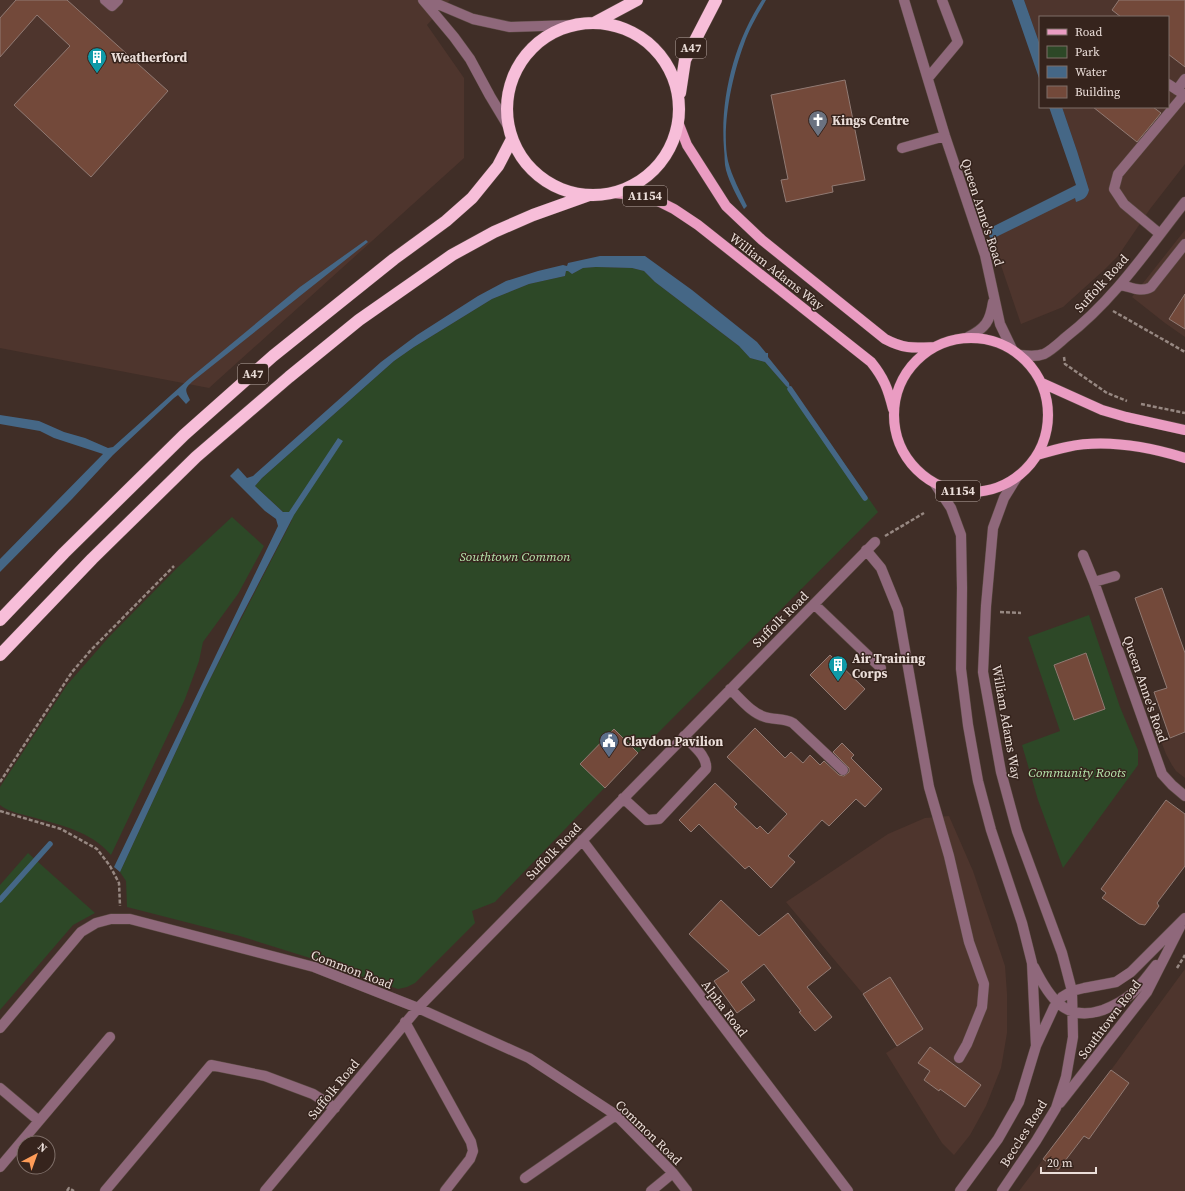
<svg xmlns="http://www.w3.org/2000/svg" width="1185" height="1191" viewBox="0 0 1185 1191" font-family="'Source Serif 4',serif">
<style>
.built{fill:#4e352d}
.green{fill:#2d4827}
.water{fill:#456786}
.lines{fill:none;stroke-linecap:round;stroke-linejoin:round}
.stream{stroke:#456786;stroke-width:5.5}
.building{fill:#73493a;stroke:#917a73}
.minor-casing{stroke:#5b4a43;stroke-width:11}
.major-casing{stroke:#5b4a43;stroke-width:11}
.highway-casing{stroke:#5b4a43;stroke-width:13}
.path{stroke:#978882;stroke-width:2.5;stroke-dasharray:4 2;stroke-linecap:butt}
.minor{stroke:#8f687b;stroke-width:10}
.major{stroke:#ea9cc2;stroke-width:10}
.highway{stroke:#f7bed9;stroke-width:12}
.labels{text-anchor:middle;stroke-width:3;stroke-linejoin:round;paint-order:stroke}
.shield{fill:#36241d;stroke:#b5a6a1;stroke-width:1}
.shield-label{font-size:12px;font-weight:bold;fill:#ebded9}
.poi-label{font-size:13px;font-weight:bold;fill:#ebded9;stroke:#36241d;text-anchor:start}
.street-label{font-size:13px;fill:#ebded9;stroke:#36241d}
.park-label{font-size:13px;font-style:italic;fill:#b8e8ae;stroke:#36241d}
</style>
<rect width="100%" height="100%" fill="#402e27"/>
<path class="built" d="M0,0H450L427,25L464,78V158L209,388L0,348Z
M1024,0H1185V164L1150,209L1118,256L1104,270L1063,307L1021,324L992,239L1075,197L1076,202L1077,151L1062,107H1168V17H1040V45Z
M1185,230V337L1165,323L1132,297Z
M1185,733V778L1176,771L1172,765L1166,754L1161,741Z
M949,816L973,871L1005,966L1007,994V1033L1001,1068L986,1106L970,1135L954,1155L942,1143L886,1053L897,1046L863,994L786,902L888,834L925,818Z
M1185,969V1191H1019L1111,1070Z"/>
<path class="green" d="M596,267L632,268L644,271L655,282L740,347L750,358L765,362L786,386L793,390L878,512L638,753L495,902L472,911L475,923L415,983L407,987L398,989L310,958L240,936L127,907L126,881L120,872L204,691L292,520L255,486L262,478L394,361L414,347L492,299L529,284L565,276L566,271H568L572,274L583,268Z
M232,517L264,546L238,594L203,642L199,661L185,699L111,855C91,831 60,825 32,817C21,814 9,812 0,805V787L67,685L108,638L178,567Z
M1089,615L1120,707L1138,750V765L1063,868L1038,800L1022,745L1060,731L1028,637Z
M28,853L95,913L73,925L0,1010V885Z"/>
<path class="water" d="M762,0H766C758,14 749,29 744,44C732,76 721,128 728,161C732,177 740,191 747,206L744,209C737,196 730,184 726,170C724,163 725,156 724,149C720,98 734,43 762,0Z
M1012,0H1024L1040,45V81Z
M1049,107H1062L1077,151L1089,190C1087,198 1084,199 1076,202L1075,198L992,239L990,238L988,232L990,228L1076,185Z
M366,240L368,242L193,381C184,389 185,390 190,400L186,404L178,395L174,398L113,455L72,499L0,572V559L103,454L54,438L40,431L0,424V415L39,421L64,432L85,438L108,448L113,447L190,378L300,287Z
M600,256H645L692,290L757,342L766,353H768V357L789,383L790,389L786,386L765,362L750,358L739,346L655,282L644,271L632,268L596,267L583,268L572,274L568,271H566L565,276L529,284L492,299L414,347L394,361L262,478L255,486L283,512H289L338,438L343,441L294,515L241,617L204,691L120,872L114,867L278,526L276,519L265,511L230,476L238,468L247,478L253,476L381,362L417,335L478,296L506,281L538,271L563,265L567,266L568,263Z"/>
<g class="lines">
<path class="stream" d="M790,389L865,498
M0,900L50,844"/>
</g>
<path class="building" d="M16,0H67L168,91L91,177L14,105L70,46L37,15L0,57V18Z
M1119,0H1185V67L1168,54V17H1121L1112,10Z
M845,80L865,180L832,186L833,192L786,202L781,180L788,179L771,95Z
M1093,107H1153L1161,113L1137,142Z
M1185,294V329L1169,319Z
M1162,588L1185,653V732L1170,738L1154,692L1167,688L1135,598Z
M1086,653L1105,709L1074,720L1054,665Z
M830,655L865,689L845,710L810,675Z
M755,728L785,758L791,752L803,763L810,755L820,765L824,761L839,775L844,776L849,772V768L833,752L842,743L854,755L851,758L882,789L865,807L856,799L829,826L822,820L788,856L795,862L771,888L749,866L745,869L699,824L691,832L679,820L715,783L737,804L734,807L757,829L760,826L768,834L787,814L727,757Z
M614,729L638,753L605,788L580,764Z
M1166,800L1185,814V866L1157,903L1159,906L1145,925L1139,924L1102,898L1106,893L1101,889Z
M721,900L759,936L788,913L831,968L807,987L832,1017L815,1031L799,1012L801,1011L764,964L741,982L755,1000L737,1013L714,981L729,971L689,934Z
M890,977L923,1029L897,1046L863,994Z
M930,1047L981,1085L965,1107L940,1089L939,1091L924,1080L930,1071L918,1063Z
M1111,1070L1129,1083L1089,1139L1084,1136L1058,1170L1043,1159Z"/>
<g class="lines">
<defs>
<path id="minor" d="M105,0L112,6L118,0
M423,0L454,37L470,59L490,96L508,126
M428,0L473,19L510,27L574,25
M904,0L945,136L985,255L1000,324L1012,349
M928,78L958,42L942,0
M1168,84L1185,95
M1177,90L1185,79
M902,148L945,136
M1160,234L1124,204L1114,189L1118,174L1185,94
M1121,285C1131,287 1141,293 1151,287L1185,244
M968,337C986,328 990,321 993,302
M1020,355C1028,356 1036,357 1044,354C1052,350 1059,343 1066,337C1114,300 1148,249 1185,202
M935,484L951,508L961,535L962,588L961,669L968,725L978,781L991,830L1022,923L1032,963L1036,1046
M866,550L881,568L898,610L929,787L949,856L969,942L984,984L982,1007L967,1044L959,1058
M1083,555L1094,582L1162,774L1172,785L1185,796
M1094,582L1115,576
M814,604L881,668
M730,689C740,698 751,713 765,717C775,720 784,718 793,723L843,770
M623,798L647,820L659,819L706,769C708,756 692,745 684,736
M582,840L848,1191
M1034,967C1049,997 1065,1023 1103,1010C1113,1006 1122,1002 1130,995C1140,987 1148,975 1156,965
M405,1022L471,1142L473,1151L470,1159L445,1191
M0,1028L81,932L96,923L111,919H130L314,967L418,1008L529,1058L616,1115L673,1173L687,1191
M0,1088L39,1121
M1060,1103L1147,992L1180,927
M0,1167L110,1037
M525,1178L616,1115
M105,1191L211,1065L265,1076L313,1094L335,1108
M265,1191L418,1008L875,542
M651,1191L673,1173
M960,1191L998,1139L1019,1102L1036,1046L1054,1007L1062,997L1072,991L1084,988L1116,982L1131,972L1185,918
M1002,1191L1036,1141L1056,1108L1066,1077L1073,1037L1072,991L1062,953L1017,831L1001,772L983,672L986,606L993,528L1004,498L1017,477"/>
<path id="major" d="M678,122L687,145L726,206L762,240L885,339C904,349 913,348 934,347
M613,193L648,196L674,209L698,225L871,362C884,378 888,389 893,409
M894 415a77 77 0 1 1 154 0a77 77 0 1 1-154 0Z
M1042,383L1102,410L1126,417L1185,430
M1037,455C1047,452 1057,449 1067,447C1104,439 1149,447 1185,458"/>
<path id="highway" d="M594,23L637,0
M507 109a86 86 0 1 1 172 0a86 86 0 1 1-172 0Z
M680,93L685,60L716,0
M0,620L64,553L184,435L273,356L394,259L446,221L472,198L498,166L512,139
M0,655L92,559L196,457L289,377L359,320L452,255L494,232L533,215L589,195"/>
</defs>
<use href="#minor" class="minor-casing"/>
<use href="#major" class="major-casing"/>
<use href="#highway" class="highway-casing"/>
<path class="path" d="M1113,311L1185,352
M1064,357L1065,364L1107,393L1127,401
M1141,404L1185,413
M885,536L924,513
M1000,612L1021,613
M0,782L72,672L91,650L174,566
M0,811L61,829L97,849L110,866L119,883L120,906
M1177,968L1185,955
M67,1191L69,1188L74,1191"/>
<use href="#minor" class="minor"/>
<use href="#major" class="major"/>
<use href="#highway" class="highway"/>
</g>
<defs>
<symbol id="building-pin" viewBox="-11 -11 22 30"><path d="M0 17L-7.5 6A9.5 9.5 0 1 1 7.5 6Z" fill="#0f9aa8" stroke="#36241d"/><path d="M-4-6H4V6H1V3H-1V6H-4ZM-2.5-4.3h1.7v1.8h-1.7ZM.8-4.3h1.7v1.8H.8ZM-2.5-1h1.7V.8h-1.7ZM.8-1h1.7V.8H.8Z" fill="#fff"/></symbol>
<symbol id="church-pin" viewBox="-11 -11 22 30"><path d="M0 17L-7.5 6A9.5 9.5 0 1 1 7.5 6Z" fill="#6b7280" stroke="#36241d"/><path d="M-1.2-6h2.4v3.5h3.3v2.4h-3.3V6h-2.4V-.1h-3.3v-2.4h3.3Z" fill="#fff"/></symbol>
<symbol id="civic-pin" viewBox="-11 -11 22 30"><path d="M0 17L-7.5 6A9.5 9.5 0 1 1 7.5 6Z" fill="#5c6f8a" stroke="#36241d"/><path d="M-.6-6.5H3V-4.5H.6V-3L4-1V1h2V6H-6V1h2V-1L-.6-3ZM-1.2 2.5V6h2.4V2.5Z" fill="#fff"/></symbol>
</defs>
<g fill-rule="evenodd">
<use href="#building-pin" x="86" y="46" width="22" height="30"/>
<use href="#church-pin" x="807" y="109" width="22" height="30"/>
<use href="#building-pin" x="827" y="654" width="22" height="30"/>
<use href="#civic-pin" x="598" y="730" width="22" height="30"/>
</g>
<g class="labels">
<g class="shield">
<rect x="676" y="38" width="30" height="20" rx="3"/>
<rect x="623" y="186" width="44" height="20" rx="3"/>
<rect x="238" y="364" width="30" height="20" rx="3"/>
<rect x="936" y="481" width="44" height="20" rx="3"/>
</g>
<g class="shield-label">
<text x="691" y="52">A47</text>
<text x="645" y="200">A1154</text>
<text x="253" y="378">A47</text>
<text x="958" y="495">A1154</text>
</g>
<g class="poi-label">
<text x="111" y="62">Weatherford</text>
<text x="832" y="125">Kings Centre</text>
<text x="852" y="663">Air Training<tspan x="852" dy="15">Corps</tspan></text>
<text x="623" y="746">Claydon Pavilion</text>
</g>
<g class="street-label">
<text transform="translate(983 212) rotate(72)" y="5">Queen Anne's Road</text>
<text transform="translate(777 271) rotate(38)" y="5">William Adams Way</text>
<text transform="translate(1101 283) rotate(-48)" y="5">Suffolk Road</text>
<text transform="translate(780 619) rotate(-45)" y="5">Suffolk Road</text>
<text transform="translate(1146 689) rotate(71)" y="5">Queen Anne's Road</text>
<text transform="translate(1007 722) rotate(80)" y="5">William Adams Way</text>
<text transform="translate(553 851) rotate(-46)" y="5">Suffolk Road</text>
<text transform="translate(352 969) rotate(21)" y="5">Common Road</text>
<text transform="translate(725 1008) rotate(53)" y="5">Alpha Road</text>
<text transform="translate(1109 1019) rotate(-53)" y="5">Southtown Road</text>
<text transform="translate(333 1089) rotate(-51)" y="5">Suffolk Road</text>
<text transform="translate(649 1132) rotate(44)" y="5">Common Road</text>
<text transform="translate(1023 1133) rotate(-58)" y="5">Beccles Road</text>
</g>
<g class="park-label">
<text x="515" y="561">Southtown Common</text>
<text x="1077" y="777">Community Roots</text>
</g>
</g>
<rect x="1039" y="16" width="130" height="92" fill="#36241d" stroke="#7e6e68"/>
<rect x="1047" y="29" width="20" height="6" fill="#ea9cc2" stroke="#7e6e68"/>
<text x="1075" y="36" font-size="12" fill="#ebded9">Road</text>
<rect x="1047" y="46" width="20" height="12" fill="#2d4827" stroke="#7e6e68"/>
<text x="1075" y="56" font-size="12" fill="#ebded9">Park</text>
<rect x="1047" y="66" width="20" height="12" fill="#456786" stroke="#7e6e68"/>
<text x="1075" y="76" font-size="12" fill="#ebded9">Water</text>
<rect x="1047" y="86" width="20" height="12" fill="#73493a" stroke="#7e6e68"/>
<text x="1075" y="96" font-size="12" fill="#ebded9">Building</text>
<g transform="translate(36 1155) rotate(41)"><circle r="19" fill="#36241d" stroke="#7e6e68"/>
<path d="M0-3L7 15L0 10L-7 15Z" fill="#fe9c58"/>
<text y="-6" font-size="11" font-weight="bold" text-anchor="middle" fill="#ebded9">N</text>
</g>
<path d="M1041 1167v6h55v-6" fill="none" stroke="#ebded9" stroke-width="2"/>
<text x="1047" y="1167" font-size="12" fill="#ebded9" stroke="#36241d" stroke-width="3" paint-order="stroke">20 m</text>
</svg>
